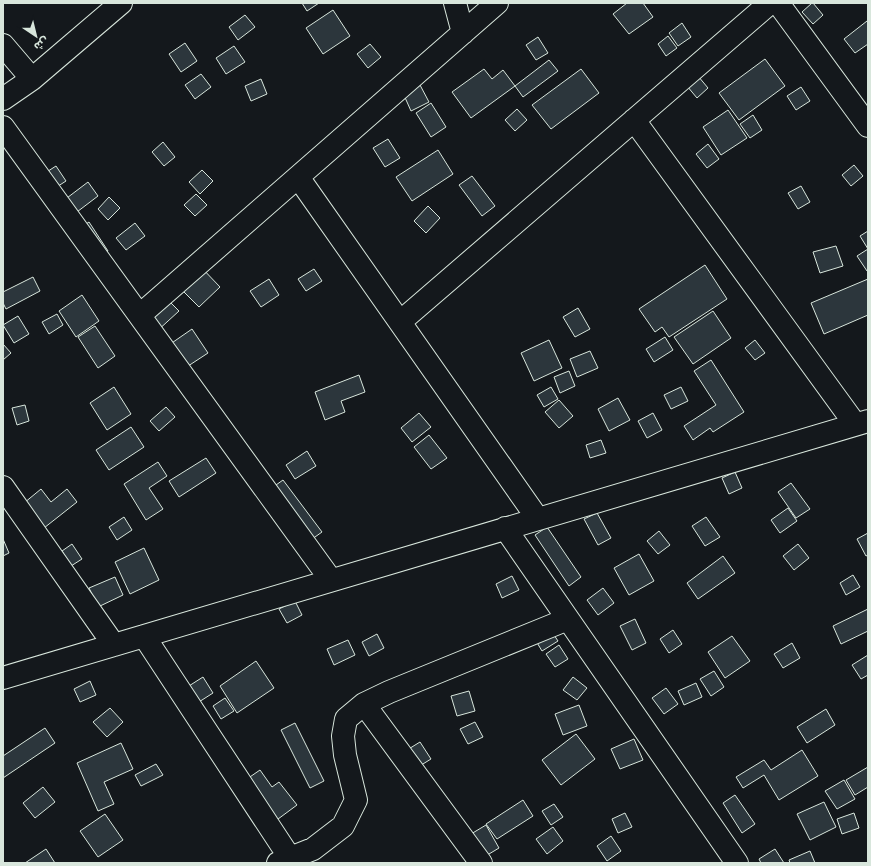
<svg xmlns="http://www.w3.org/2000/svg" width="871" height="866" viewBox="0 0 871 866" font-family="Ubuntu,'Noto Sans Arabic',sans-serif">
<style>
.building{fill:#2c363c;stroke:#d8e6dc}
.lines{fill:none;stroke-linecap:round;stroke-linejoin:round}
.street-casing{stroke:#d8e6dc;stroke-width:24}
.street{stroke:#14181c;stroke-width:22}
</style>
<rect width="100%" height="100%" fill="#14181c"/>
<path class="building" d="M302,3H319L307,11Z
M627,3H643L653,17L629,34L613,14Z
M812,3H813L823,15L813,24L802,12Z
M333,10L350,36L323,54L306,28Z
M245,15L255,27L238,40L229,27Z
M867,21L868,23V44L855,53L844,39Z
M682,23L691,37L678,46L669,33Z
M668,36L677,48L666,56L658,44Z
M538,37L548,53L536,60L526,45Z
M185,43L197,61L181,72L169,54Z
M370,44L381,57L368,68L357,54Z
M234,46L245,62L226,74L216,58Z
M765,59L785,86L739,120L719,93Z
M549,60L558,71L523,97L515,86Z
M484,69L492,79L503,70L515,86L471,118L452,92Z
M581,69L599,93L551,129L532,105Z
M201,74L211,87L195,99L185,85Z
M698,76L708,88L697,98L687,86Z
M261,79L267,94L251,101L245,86Z
M420,85L429,102L411,111L403,93Z
M801,87L810,101L796,110L787,96Z
M431,103L446,127L431,137L416,113Z
M517,109L527,120L515,131L505,120Z
M728,110L747,138L721,155L703,127Z
M753,115L762,130L750,138L740,124Z
M388,139L400,158L385,167L373,148Z
M163,142L175,157L164,166L152,152Z
M708,144L719,159L707,168L696,154Z
M438,150L453,174L412,201L396,177Z
M854,165L863,176L851,186L842,175Z
M56,166L66,181L52,190L42,175Z
M202,170L213,181L200,194L189,182Z
M472,176L495,206L482,216L459,185Z
M88,182L98,196L69,218L59,204Z
M801,186L810,202L798,209L788,193Z
M196,194L207,205L195,216L184,205Z
M109,197L120,208L108,220L98,209Z
M428,206L440,218L426,233L414,221Z
M89,222L108,251L96,259L77,230Z
M135,223L145,236L126,250L116,238Z
M868,231V249L860,236Z
M836,246L843,266L820,273L813,252Z
M868,249V270L867,271L857,256Z
M199,265L220,287L199,307L178,286Z
M705,265L727,299L669,337L662,327L655,332L639,309Z
M314,269L322,281L306,291L298,279Z
M33,277L40,291L6,309L3,303V292Z
M269,279L279,295L261,307L250,291Z
M868,279V315L824,334L811,303Z
M82,295L99,321L76,337L59,311Z
M166,298L179,311L156,332L143,319Z
M578,308L590,329L575,337L563,317Z
M713,311L731,338L693,364L674,337Z
M57,314L63,325L49,334L42,322Z
M18,316L29,334L14,343L3,325Z
M95,326L115,356L98,368L78,337Z
M192,329L208,353L182,370L166,347Z
M665,337L673,350L654,362L646,349Z
M549,340L562,368L534,381L521,353Z
M755,340L765,353L755,360L745,348Z
M3,344L11,353L3,360Z
M590,351L598,368L577,377L570,359Z
M711,360L744,412L713,432L710,428L693,440L684,426L716,405L694,371Z
M569,371L575,386L560,393L554,377Z
M359,375L365,392L341,401L345,412L325,420L315,392Z
M114,387L131,414L107,430L90,403Z
M551,387L558,399L544,407L537,395Z
M681,387L688,401L671,409L664,395Z
M618,398L630,420L609,431L598,409Z
M559,400L573,416L559,428L545,412Z
M25,405L29,421L17,425L12,408Z
M166,407L175,417L159,431L150,421Z
M419,413L431,427L412,442L401,428Z
M653,413L662,430L647,438L638,421Z
M131,427L144,447L109,470L96,450Z
M429,435L447,458L431,469L414,447Z
M601,440L606,453L590,458L586,445Z
M307,451L316,466L295,479L286,465Z
M206,458L216,473L179,497L169,481Z
M158,462L167,476L149,488L163,509L146,520L124,484Z
M735,472L742,488L729,494L722,478Z
M283,480L322,532L308,542L269,490Z
M791,483L810,509L796,518L778,492Z
M41,489L51,502L67,489L77,502L44,528L24,503Z
M788,508L797,521L780,533L771,520Z
M597,513L611,538L598,545L584,519Z
M124,517L132,530L117,540L109,527Z
M706,517L720,537L705,546L692,526Z
M547,527L581,577L569,586L535,535Z
M659,531L670,545L658,554L647,541Z
M868,533V555L866,556L857,539Z
M3,539L9,553L3,556Z
M72,544L82,559L71,566L62,551Z
M798,544L809,558L794,570L783,556Z
M144,548L159,580L130,594L115,562Z
M639,554L654,581L629,595L614,568Z
M723,556L735,573L698,599L687,583Z
M853,575L860,587L846,595L840,583Z
M512,576L519,590L502,598L496,584Z
M115,577L123,595L98,607L89,588Z
M603,588L614,603L598,615L587,600Z
M295,601L302,615L287,623L279,609Z
M868,609V631L841,644L833,626Z
M635,619L646,643L632,650L620,626Z
M548,626L558,641L542,651L533,636Z
M673,630L682,644L669,653L660,639Z
M377,634L384,648L369,656L362,642Z
M732,636L750,661L725,678L708,652Z
M348,640L355,655L334,665L327,649Z
M792,643L800,658L783,668L774,654Z
M559,645L568,659L555,667L546,654Z
M868,655V675L861,679L852,665Z
M256,661L274,688L237,713L220,686Z
M714,671L724,687L711,696L700,679Z
M203,677L213,693L191,707L181,691Z
M573,677L587,688L577,700L563,690Z
M90,681L96,695L80,702L74,689Z
M696,683L702,697L684,705L678,691Z
M666,688L678,704L664,714L652,698Z
M469,691L475,711L457,716L451,696Z
M225,698L234,711L221,719L213,706Z
M579,705L587,726L563,735L555,714Z
M110,708L123,722L107,737L93,722Z
M826,709L835,725L807,743L797,727Z
M475,722L483,737L468,744L460,729Z
M295,723L324,781L310,788L281,730Z
M45,728L55,743L3,778V756Z
M576,734L595,759L561,785L542,760Z
M634,739L643,760L620,769L611,749Z
M420,742L431,759L418,767L407,750Z
M121,743L133,769L104,782L114,804L98,811L77,763Z
M802,750L818,776L779,800L764,775L743,788L736,777L764,760L771,770Z
M156,764L163,775L141,786L135,775Z
M868,767V787L855,795L846,780Z
M260,770L272,787L279,782L297,805L274,822L244,781Z
M844,780L855,799L837,809L825,791Z
M43,787L55,802L35,818L23,803Z
M735,795L755,824L742,833L723,803Z
M523,800L533,816L497,839L486,824Z
M824,802L836,827L810,840L797,814Z
M554,804L563,817L551,825L542,811Z
M625,813L632,827L618,833L612,819Z
M854,813L859,828L842,834L837,819Z
M105,814L123,840L98,857L80,831Z
M486,825L499,848L484,857L471,834Z
M553,827L563,841L547,854L536,839Z
M611,836L621,851L607,861L597,846Z
M46,849L55,863H25Z
M775,849L784,863H761L759,859Z
M810,851L815,863H790L789,860Z"/>
<g class="lines">
<defs>
<path id="street" d="M455,3L463,33
M778,3L868,126
M3,45L32,79
M3,99L32,79L121,3
M634,120L855,424
M3,127L331,580
M298,177L538,519
M140,315L497,3
M400,322L770,3
M3,487L114,645
M505,528L737,863
M144,636L290,858
M3,678L868,421
M364,704L481,863
M278,863L313,849L343,826L356,800L345,755L343,736L346,719L364,704L389,692L568,619"/>
</defs>
<use href="#street" class="street-casing"/>
<use href="#street" class="street"/>
</g>
<rect width="871" height="866" fill="none" stroke="#d8e6dc" stroke-width="8"/>
<g transform="translate(36 36) rotate(145)" stroke="#14181c" stroke-width="3" paint-order="stroke">
<path d="M0-3L7 15L0 10L-7 15Z" fill="#d8e6dc"/>
<text y="-6" font-size="11" font-weight="bold" text-anchor="middle" fill="#d8e6dc">ش</text>
</g>
</svg>
